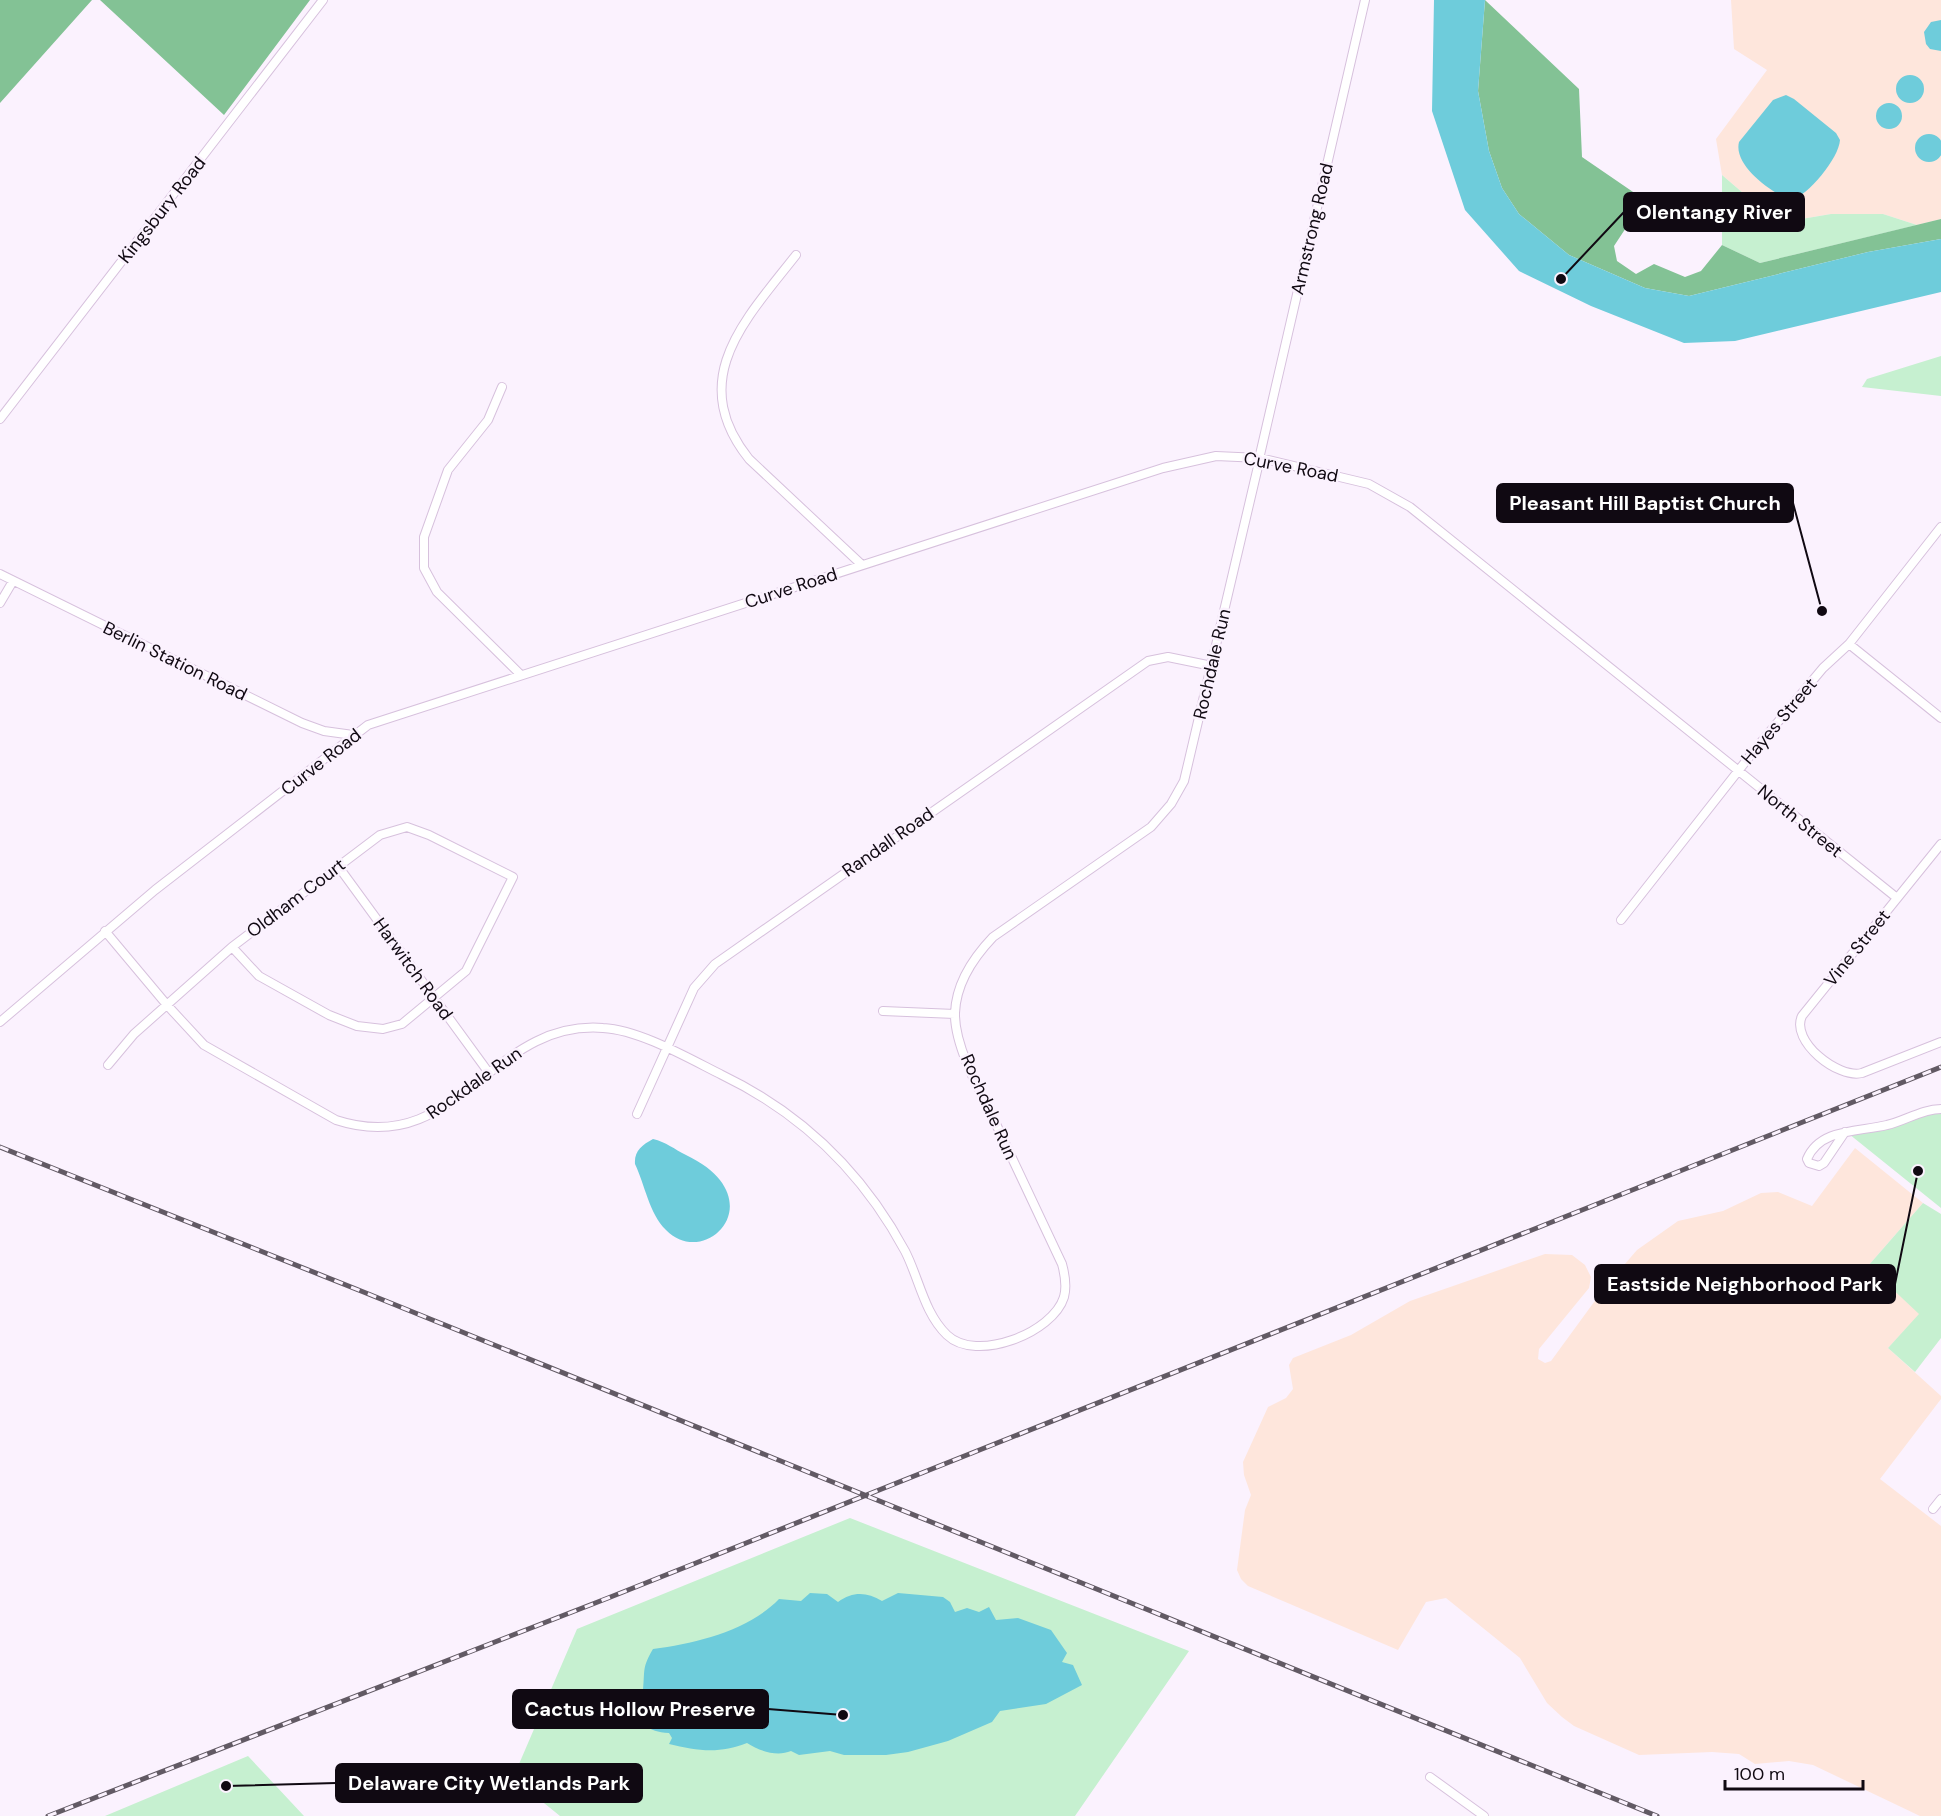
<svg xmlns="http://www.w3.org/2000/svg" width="1941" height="1816" viewBox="0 0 1941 1816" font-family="'DM Sans',sans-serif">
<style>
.industrial{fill:#fee6dc}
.green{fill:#c6f0d0}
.forest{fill:#83c295}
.water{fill:#6eccdb}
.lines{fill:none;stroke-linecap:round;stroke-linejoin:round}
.minor-casing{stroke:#d7c1dd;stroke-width:10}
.minor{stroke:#fff;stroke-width:8}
.rail-casing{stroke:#625a64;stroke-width:5}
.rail{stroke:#fbf2fe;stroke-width:3;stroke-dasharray:9;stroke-linecap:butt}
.labels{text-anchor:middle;stroke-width:5;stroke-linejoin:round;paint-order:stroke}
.street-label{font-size:18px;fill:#100912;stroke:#fbf2fe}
.leader{fill:none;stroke:#100912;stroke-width:2}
.callout-dot{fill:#100912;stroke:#fbf2fe;stroke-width:2}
.callout{fill:#100912;stroke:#100912;stroke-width:2}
.callout-label{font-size:20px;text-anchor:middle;font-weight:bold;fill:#fff}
</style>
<rect width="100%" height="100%" fill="#fbf2fe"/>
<path class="industrial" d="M1731,0H1941V219L1917,225L1883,214H1831L1778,223L1722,175L1716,139L1767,70L1734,49Z
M1855,1148L1923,1203L1868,1266L1920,1314L1888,1348L1941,1396V1399L1880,1479L1941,1526V1816H1920L1813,1765L1789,1761L1755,1764L1739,1754L1712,1752L1639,1755L1574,1726L1562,1717L1547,1703L1520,1658L1446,1598L1426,1602L1398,1650L1248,1586L1241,1579L1237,1570L1245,1510L1251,1495L1244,1475L1243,1462L1268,1407L1286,1398L1293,1389L1289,1365L1293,1358L1351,1335L1410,1301L1545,1254L1572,1255L1585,1265L1591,1277L1589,1288L1539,1349L1538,1359L1545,1363L1551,1361L1605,1287L1637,1250L1678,1221L1723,1211L1761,1193L1778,1192L1812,1206Z"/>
<path class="green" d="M1722,175L1778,223L1831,214H1883L1917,225L1760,263L1722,245Z
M1941,356V396L1862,387L1867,379Z
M1941,1112V1208L1849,1134Z
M1923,1203L1941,1214V1338L1915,1372L1888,1348L1919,1314L1868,1266Z
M850,1518L1189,1651L1075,1816H560L513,1778L577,1629Z
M248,1756L304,1816H105Z"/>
<path class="forest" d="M0,0H92L0,103Z
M100,0H310L224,115Z
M1485,0L1579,89L1582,157L1636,194L1641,205L1614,246L1617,261L1636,274L1654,264L1685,277L1701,271L1722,245L1760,263L1941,219V239L1868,252L1689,296L1645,288L1569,255L1519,214L1502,188L1489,151L1478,91Z"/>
<path class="water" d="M1434,0H1485L1478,91L1489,151L1502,188L1519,214L1569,255L1645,288L1689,296L1868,252L1941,239V292L1735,341L1684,343L1591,306L1519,271L1465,210L1432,111Z
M1941,20V51L1930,49L1926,44L1924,32L1931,22Z
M1896 89a14 14 0 1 1 28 0a14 14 0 1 1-28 0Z
M1786,95L1794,99L1836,133L1840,140C1839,158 1808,196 1791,200C1771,193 1733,165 1739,142L1773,100Z
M1876 116a13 13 0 1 1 26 0a13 13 0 1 1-26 0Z
M1915 148a14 14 0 1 1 28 0a14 14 0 1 1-28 0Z
M653,1139C666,1142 674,1149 686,1155C776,1198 706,1271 666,1230C649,1213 645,1185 635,1164C634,1151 642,1145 653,1139Z
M810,1593L827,1594L838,1602C853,1591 867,1592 882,1601L898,1593L943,1597L950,1602L955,1612L967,1608L979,1612L989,1607L996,1620L1018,1618L1051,1630L1067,1653L1062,1662L1073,1665L1082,1685L1046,1704L1000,1711L992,1722L948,1741L908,1752L886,1755H844L830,1751L799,1755L791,1751C777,1757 759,1751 747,1743C720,1754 697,1751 669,1744L672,1738L669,1733C637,1731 640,1716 643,1690C645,1669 642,1668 653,1649C697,1643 748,1631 779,1599L801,1601Z"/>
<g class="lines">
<defs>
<path id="minor" d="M796,255C746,319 685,379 749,459L862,565
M502,387L488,420L448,470L424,537V568L437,592L520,674
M0,419L323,0
M1259,459L1365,0
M0,574L302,723L324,731L353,735
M0,603L13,581
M1849,644L1941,718
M1941,844L1802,1016C1790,1041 1838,1079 1862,1073L1941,1042
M338,866L489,1073
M1621,920L1757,747L1823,668L1849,644L1941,527
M105,931L167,1005L204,1045L336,1120C458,1160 490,1019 603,1028C640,1030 688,1058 722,1075C801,1113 863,1173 905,1251C919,1278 924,1313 947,1335C976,1363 1053,1333 1064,1297C1067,1286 1065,1275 1062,1264C1040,1218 1018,1171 996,1124C981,1094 954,1046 955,1013C956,983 973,958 993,937L1151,827L1171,804L1184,781L1260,458
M883,1011L955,1014
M0,1022L155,890L368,725L1163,468L1216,456L1260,458L1369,484L1410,507L1897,898
M108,1065L134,1034L232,947L380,835L407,827L429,835L513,877L466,971L402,1024L383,1029L357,1026L329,1015L259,976L232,947
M637,1114L694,988L715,964L1148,661L1168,657L1212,666
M1845,1132L1824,1163L1819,1166L1809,1163L1807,1159C1820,1128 1859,1132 1887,1125C1905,1121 1922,1109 1941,1109
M1933,1509L1941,1499
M1430,1777L1484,1816"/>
</defs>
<use href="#minor" class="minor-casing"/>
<use href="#minor" class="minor"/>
<defs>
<path id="rail" d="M0,1147L366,1293L1657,1816
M48,1816L608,1598L1941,1067"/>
</defs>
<use href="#rail" class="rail-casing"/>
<use href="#rail" class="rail"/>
</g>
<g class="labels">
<g class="street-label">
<text transform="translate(162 210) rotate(-52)" y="6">Kingsbury Road</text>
<text transform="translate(1312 229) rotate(-77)" y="6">Armstrong Road</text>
<text transform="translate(1291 467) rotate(11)" y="6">Curve Road</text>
<text transform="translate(791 588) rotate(-18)" y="6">Curve Road</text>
<text transform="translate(175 661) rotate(26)" y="6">Berlin Station Road</text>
<text transform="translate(1212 664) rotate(-77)" y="6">Rochdale Run</text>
<text transform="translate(1779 721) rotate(-50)" y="6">Hayes Street</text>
<text transform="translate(321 762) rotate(-38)" y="6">Curve Road</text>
<text transform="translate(1800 821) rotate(39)" y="6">North Street</text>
<text transform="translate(888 842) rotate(-35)" y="6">Randall Road</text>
<text transform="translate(296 898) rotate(-37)" y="6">Oldham Court</text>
<text transform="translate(1857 948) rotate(-51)" y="6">Vine Street</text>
<text transform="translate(413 969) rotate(54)" y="6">Harwitch Road</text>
<text transform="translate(474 1083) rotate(-35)" y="6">Rockdale Run</text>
<text transform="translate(989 1107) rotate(66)" y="6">Rochdale Run</text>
</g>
</g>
<path class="leader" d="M1561 279L1624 212M1822 611L1793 503M1918 1171L1895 1284M843 1715L768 1709M226 1786L336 1783"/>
<g class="callout-dot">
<circle cx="1561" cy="279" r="6"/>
<circle cx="1822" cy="611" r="6"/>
<circle cx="1918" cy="1171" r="6"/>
<circle cx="843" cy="1715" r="6"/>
<circle cx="226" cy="1786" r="6"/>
</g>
<g class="callout">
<rect x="1624" y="193" width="180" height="38" rx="6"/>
<rect x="1497" y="484" width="296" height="38" rx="6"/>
<rect x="1595" y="1265" width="300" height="38" rx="6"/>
<rect x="513" y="1690" width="255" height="38" rx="6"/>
<rect x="336" y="1764" width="306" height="38" rx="6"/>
</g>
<g class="callout-label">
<text x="1714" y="219">Olentangy River</text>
<text x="1645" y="510">Pleasant Hill Baptist Church</text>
<text x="1745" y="1291">Eastside Neighborhood Park</text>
<text x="640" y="1716">Cactus Hollow Preserve</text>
<text x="489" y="1790">Delaware City Wetlands Park</text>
</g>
<path d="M1725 1780v9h138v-9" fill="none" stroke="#100912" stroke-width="3"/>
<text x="1734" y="1780" font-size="18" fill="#100912" stroke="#fbf2fe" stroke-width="4.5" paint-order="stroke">100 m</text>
</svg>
